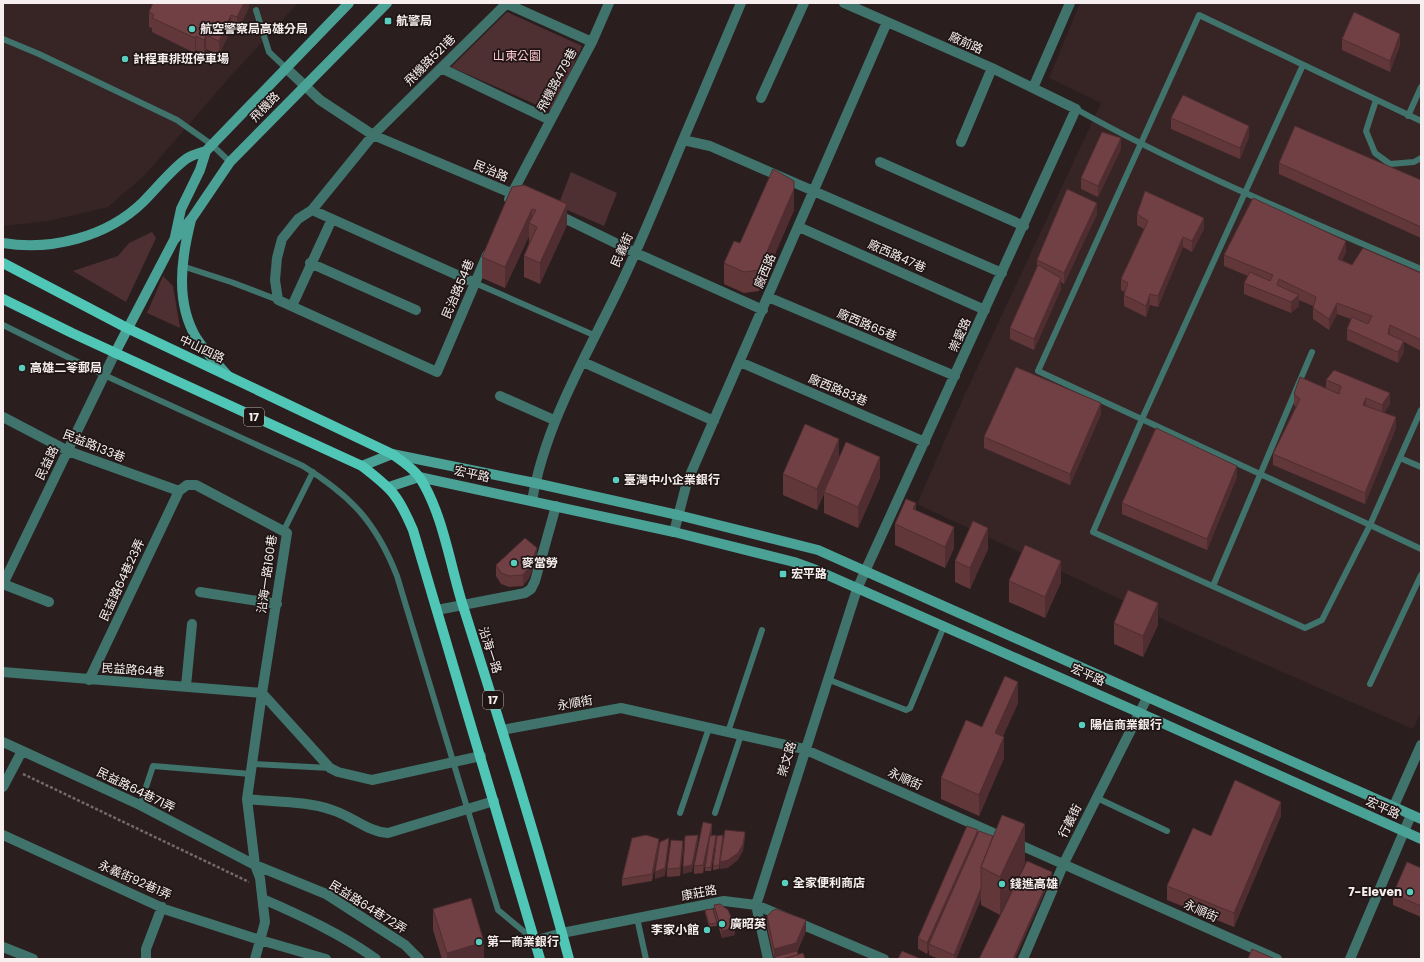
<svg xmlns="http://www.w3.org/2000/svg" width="1424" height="962" viewBox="0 0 1424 962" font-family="Poppins,'Noto Sans TC',sans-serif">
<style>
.built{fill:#372526}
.green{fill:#4f3032}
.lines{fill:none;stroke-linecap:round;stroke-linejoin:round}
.path{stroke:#746a6b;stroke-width:2.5;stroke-dasharray:3 2;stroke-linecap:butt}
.lane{stroke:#3f736b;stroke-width:6}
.street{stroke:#3f736b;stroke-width:10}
.secondary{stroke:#4aa296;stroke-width:10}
.primary{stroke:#4fc6b6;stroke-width:10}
.wall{fill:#61373a}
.shaded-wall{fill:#4f2d30}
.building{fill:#714044;stroke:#4f2d30}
.poi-dot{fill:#59cebe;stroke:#201515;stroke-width:1.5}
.labels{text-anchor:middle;stroke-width:3.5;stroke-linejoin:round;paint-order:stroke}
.shield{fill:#201515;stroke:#b6aeae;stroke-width:1}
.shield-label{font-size:11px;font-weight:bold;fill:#f7efef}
.poi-label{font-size:12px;font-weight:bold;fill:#f7efef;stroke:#201515;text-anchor:start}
.street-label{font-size:12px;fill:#f7efef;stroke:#201515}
.park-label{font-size:12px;fill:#fecacc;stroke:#201515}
</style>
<rect width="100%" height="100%" fill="#2a1e1f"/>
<path class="built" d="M3,3H298L228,79L145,175L108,207L48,221L3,226Z
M1080,3H1421V712L1413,729L1184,629L917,504L965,394L1101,103L1049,78Z"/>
<path class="green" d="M507,12L582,46L553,112L451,67Z
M571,172L617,193L604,226L558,206Z
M152,232L156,238L126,302L73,271L118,256L129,243Z
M163,276L173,286L180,328L147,313Z"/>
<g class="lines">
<path class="path" d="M23,774L249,882"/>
<path class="lane" d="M256,10L269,52L287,69
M3,39L39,54L177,120L211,144L230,162
M1303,65L1142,419L1093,532L1305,628L1322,620L1370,525L1421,549
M1376,100L1366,131L1375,153L1390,164L1414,162L1421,158
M1076,109C1187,171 1305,219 1421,269
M1408,116L1421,87
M1421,121L1199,15L1038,371L1370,525L1421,410
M182,266L231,282L278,300
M475,283L596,336
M3,325L104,375L303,466C351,496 376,522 397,576L498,910L533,939
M1400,458L1421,467
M284,530L313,472
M1213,586L1312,352
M827,679L906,710L910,708L944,626
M1370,684L1421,575
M728,732L762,630
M252,764L330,768
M1097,798L1167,831
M140,805L153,766L251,774
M680,813L709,728
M715,813L741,735
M637,918L646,959"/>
<path class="street" d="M505,3L592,42
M441,68L550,120
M287,69L320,100L373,135L518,196
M1033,88L1070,3
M761,98L804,3
M683,140L741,3
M961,142L992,68
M880,162L1024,226
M509,199L592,42L609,3
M312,210L475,283
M556,214L636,253L763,310
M799,227L985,310
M487,255L437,372L278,300L275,280L277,258L282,239L298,219L312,210L373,135L506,4
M310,263L416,310
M768,297L955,376
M292,306L332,219
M583,362L714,421
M740,362L925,442
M500,396L554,420
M3,417L68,451L179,491
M532,501C545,425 585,358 618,290C642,241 662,190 683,140L710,146L1002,273
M674,532L687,482L887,22
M3,584L115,353
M3,584L49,602
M200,592L277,604
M437,610L525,593L531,589L535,581L556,506
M3,672L262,693L330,768L338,772L372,780L481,756
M89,680L179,491L187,485H196L287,533L262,693L247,799L255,865L260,878L265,922L255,959
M186,686L192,624
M502,730L621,708L804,749L1277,959
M3,742L140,805L255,865L326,894L405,945L419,959
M3,787L22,751
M247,799C275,802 306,801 332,810C352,816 368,832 388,833L494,801
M1393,808L1421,745
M3,835L167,910L260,940L326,959
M263,899C302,916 341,934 376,959
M534,941L562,933L724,901L756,905L884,959
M3,947L33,959
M146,959V949L162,907
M768,959L756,905L857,589L1076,109L992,68L844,3
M1023,959L1064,863L1147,698
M1350,959L1411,815"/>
<path class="secondary" d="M191,220C181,259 175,303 197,339C206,353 218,364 228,376
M175,237L181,209L200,170L206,151L349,3
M3,243C51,251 107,237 143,202C157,188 170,171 186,159C191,155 200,153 206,151
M115,353L174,240L192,218L230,162L387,3
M362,466L392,454L535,483L678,515L818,550L1421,819
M389,487L419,477L674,532L794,562L816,570L1140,713L1421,839"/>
<path class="primary" d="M3,263L127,328L392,454C402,461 413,468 420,478C443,514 450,565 463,606C500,723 537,840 569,959
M3,299L72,333L362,466C392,489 398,495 413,530L540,959"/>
</g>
<path class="wall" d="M249,3V7L237,32L231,29L219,55L206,49L204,54L196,50L195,53L152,32V28L149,27V12Z
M1342,39L1400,45L1390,72L1342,50Z
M1171,118L1249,137L1240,159L1171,129Z
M1121,149L1098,197L1081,189V178Z
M1279,163L1421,180V238L1279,174Z
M512,187L567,225L540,284L524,277V256L529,243V236L505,288L482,278V257Z
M794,202V210L759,291L744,293L724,284V263L740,243Z
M1097,214L1064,284L1061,282V289L1034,350L1010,339V328L1037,267V260Z
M1137,214L1204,229L1192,252L1183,247L1158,307L1150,305L1146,317L1124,306V295L1125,292L1121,290V279L1144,229L1137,225Z
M1346,252L1342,260L1352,265L1421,273V351L1404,342V352L1398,363L1347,340V329L1351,319L1337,314L1329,330L1313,319V306L1299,300V306L1291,313L1244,294V283L1248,276L1224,266V255Z
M1326,380L1390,404L1384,413L1396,428L1365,504L1273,465V454L1296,407L1294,405V394L1326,388Z
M1101,414L1070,485L984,448V437Z
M839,458L880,478L858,528L824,513V494L817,510L783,495V474Z
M1237,477L1207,550L1122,514V503Z
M916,510L954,548L945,568L895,545V524Z
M988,549L970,589L955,582V561Z
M537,559L529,578L523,586L509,587L501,584L496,576V565Z
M1009,581L1061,582L1045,618L1009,602Z
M1114,623L1158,625L1143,657L1114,644Z
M1018,703L1003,736L1004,758L979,816L941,799V778L982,727Z
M1281,816L1234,927L1167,900V886L1211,836Z
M712,831L711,836L716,839L711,871H705V868L708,849L703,873L694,874V866Z
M978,833L1025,863L1000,915L981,905V899L956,959H939L929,955V949L927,954L918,949V938Z
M723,839L719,869L713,870V866Z
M659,846L652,881L622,886V879Z
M683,848L680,876L667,877V869Z
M1421,868V917L1393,905V894Z
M714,905L735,935L722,938L714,912Z
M433,909L484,959H442L433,930Z
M705,910L717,923V926L709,927L705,913Z
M767,916L806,931L797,952L798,955L805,959H774L767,927Z"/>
<path class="shaded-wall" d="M244,3H249V7L237,32V17Z
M231,15V29L219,55V41Z
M1400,34V45L1390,72V61Z
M206,35V49L204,54V40Z
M196,36V50L195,53V38Z
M1249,126V137L1240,159V148Z
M1121,138V149L1098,197V186Z
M794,181V210L759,291V270Z
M1097,203V214L1064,284V273Z
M567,204V225L540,284V263Z
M532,209V225L529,223V236L505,288V267Z
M1204,218V229L1192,252V241Z
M1183,237V247L1158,307V296Z
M1346,241V252L1338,269V259Z
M1061,278V289L1034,350V339Z
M1150,294V305L1146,317V306Z
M1299,295V306L1291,313V302Z
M1337,303V314L1329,330V319Z
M1390,325V336L1388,334Z
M1404,341V352L1398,363V352Z
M1390,393V404L1382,416V405Z
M1366,398V409L1363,405Z
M1101,403V414L1070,485V474Z
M1396,417V428L1365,504V493Z
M839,439V460L824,492V494L817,510V489Z
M880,457V478L858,528V507Z
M1237,466V477L1207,550V539Z
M916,503V524L913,509Z
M954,527V548L945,568V547Z
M988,528V549L970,589V568Z
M537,548V559L529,578L523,586V575Z
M1061,561V582L1045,618V597Z
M1158,603V625L1143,657V636Z
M1018,682V703L995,754V733Z
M1004,737V758L979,816V795Z
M1281,802V816L1234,927V913Z
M712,824V831L703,873V865Z
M1025,824V863L1000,915V877Z
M978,830V841L929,944V949L927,954V943Z
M745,832V839L743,851L738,860L728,868L720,869V862Z
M698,835V842L692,872L683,874V867Z
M716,835V839L711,871V867Z
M723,835V839L719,869V865Z
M669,838V845L665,876L655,879V872Z
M659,839V846L652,881V874Z
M683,841V848L680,876V868Z
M1052,872V876L1015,959H1013Z
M981,888V899L956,959H954V955Z
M806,920V931L796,954L775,957V959H774V949Z
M735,927V935L722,938V931Z
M484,942V959H447V953Z"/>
<path class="building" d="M153,3H244L237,17L231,15L219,41L206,35L204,40L196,36L195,38L152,18L154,15L149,12Z
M1354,12L1400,34L1390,61L1342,39Z
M1183,95L1249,126L1240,148L1171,118Z
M1295,126L1421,180V227L1279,163Z
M1102,132L1121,138L1098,186L1081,178Z
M773,169L794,181V189L759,270L744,272L724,263L734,241L740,243Z
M524,185L567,204L540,263L524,256L537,227L529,223L536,210L532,209L505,267L482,257L512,187Z
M1067,189L1097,203L1064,273L1037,260Z
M1145,191L1204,218L1192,241L1183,237L1158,296L1150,294L1146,306L1124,295L1128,283L1121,279L1148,221L1137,214Z
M1253,198L1346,241L1338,259L1352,265L1363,248L1421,273V340L1390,325L1388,334L1404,341L1398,352L1347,329L1352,317L1368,324L1372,316L1337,303L1329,319L1313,308L1316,297L1279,279L1277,285L1299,295L1291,302L1244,283L1250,272L1270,281L1273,275L1224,255Z
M1038,265L1061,278L1034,339L1010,328Z
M1016,367L1101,403L1070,474L984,437Z
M1334,370L1390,393L1382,405L1366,398L1363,405L1396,417L1365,493L1273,454L1300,399L1294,394L1300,377L1339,394L1341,386L1326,380Z
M805,424L839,439L817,489L783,474Z
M1156,428L1237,466L1207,539L1122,503Z
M846,442L880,457L858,507L824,492Z
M906,499L916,503L913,509L954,527L945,547L895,524Z
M973,521L988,528L970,568L955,561Z
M525,538L537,548L529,567L523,575L509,576L501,573L496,565Z
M1025,545L1061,561L1045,597L1009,581Z
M1128,590L1158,603L1143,636L1114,623Z
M1005,676L1018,682L995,733L1004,737L979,795L941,778L966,720L982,727Z
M1235,780L1281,802L1234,913L1167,886L1193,828L1211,836Z
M1002,815L1025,824L1000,877L981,867Z
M703,822L712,824L703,865L694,866Z
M967,826L978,830L927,943L918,938Z
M725,830L745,832L743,844L738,853L728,860L720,862Z
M979,831L993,836L981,867V888L954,955L929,944Z
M646,835L659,839L652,874L622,879L632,838Z
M698,835L692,865L683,867L685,836Z
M716,835L711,867L705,868L710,836Z
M723,835L719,865L713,866L717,836Z
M669,838L665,868L655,872L660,842Z
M671,840L683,841L680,868L667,869Z
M1027,861L1052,872L1013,959H979Z
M1407,862L1421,868V906L1393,894Z
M471,898L484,942L447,953L433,909Z
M720,904L728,910L735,927L722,931L714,905Z
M713,909L717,923L709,924L705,910Z
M776,909L806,920L796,943L774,949L767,916L772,911Z
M1252,949L1275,959H1248Z
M797,951L798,955L782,959H776L775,957Z
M902,951L921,959H898Z
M803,953L805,959H782Z"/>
<g class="poi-dot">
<rect x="384" y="17" width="8" height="8" rx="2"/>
<circle cx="192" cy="29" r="4"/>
<circle cx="125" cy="59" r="4"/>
<circle cx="22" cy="368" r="4"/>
<circle cx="616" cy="480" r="4"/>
<circle cx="514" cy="563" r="4"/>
<rect x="779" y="570" width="8" height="8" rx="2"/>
<circle cx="1082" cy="725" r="4"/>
<circle cx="785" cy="883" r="4"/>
<circle cx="1002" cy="884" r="4"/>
<circle cx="1410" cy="892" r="4"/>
<circle cx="722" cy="924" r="4"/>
<circle cx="707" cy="930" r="4"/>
<circle cx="479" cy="942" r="4"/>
</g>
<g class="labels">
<g class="shield">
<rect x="244" y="408" width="20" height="18" rx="3"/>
<rect x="483" y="691" width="20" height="18" rx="3"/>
</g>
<g class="shield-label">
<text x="254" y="421">17</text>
<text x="493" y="704">17</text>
</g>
<g class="poi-label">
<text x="396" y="25">航警局</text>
<text x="200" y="33">航空警察局高雄分局</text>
<text x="133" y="63">計程車排班停車場</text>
<text x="30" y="372">高雄二苓郵局</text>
<text x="624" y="484">臺灣中小企業銀行</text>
<text x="522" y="567">麥當勞</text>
<text x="791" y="578">宏平路</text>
<text x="1090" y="729">陽信商業銀行</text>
<text x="793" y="887">全家便利商店</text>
<text x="1010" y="888">錢進高雄</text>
<text x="1402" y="896" text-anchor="end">7-Eleven</text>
<text x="730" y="928">廣昭英</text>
<text x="699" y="934" text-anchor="end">李家小館</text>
<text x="487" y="946">第一商業銀行</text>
</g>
<g class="street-label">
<text transform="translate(966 43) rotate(24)" y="4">廠前路</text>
<text transform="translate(430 60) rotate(-45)" y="4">飛機路521巷</text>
<text transform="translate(557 80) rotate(-62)" y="4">飛機路479巷</text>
<text transform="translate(265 107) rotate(-46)" y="4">飛機路</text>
<text transform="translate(491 171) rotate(23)" y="4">民治路</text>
<text transform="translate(622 250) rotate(-66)" y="4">民義街</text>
<text transform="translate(897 256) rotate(24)" y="4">廠西路47巷</text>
<text transform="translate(765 271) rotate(-67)" y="4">廠西路</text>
<text transform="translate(458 289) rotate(-67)" y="4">民治路54巷</text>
<text transform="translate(867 325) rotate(23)" y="4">廠西路65巷</text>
<text transform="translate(960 335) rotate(-66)" y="4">崇愛路</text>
<text transform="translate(202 349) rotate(25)" y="4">中山四路</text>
<text transform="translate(838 390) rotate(23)" y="4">廠西路83巷</text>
<text transform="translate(94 446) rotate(22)" y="4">民益路133巷</text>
<text transform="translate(47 463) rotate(-64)" y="4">民益路</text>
<text transform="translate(472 474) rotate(12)" y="4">宏平路</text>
<text transform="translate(267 574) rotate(-82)" y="4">沿海一路160巷</text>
<text transform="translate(122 580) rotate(-65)" y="4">民益路64巷23弄</text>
<text transform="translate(490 650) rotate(72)" y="4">沿海一路</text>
<text transform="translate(133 670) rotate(4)" y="4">民益路64巷</text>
<text transform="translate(1088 675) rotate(24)" y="4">宏平路</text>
<text transform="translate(575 703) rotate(-10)" y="4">永順街</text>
<text transform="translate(787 759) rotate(-73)" y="4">崇文路</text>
<text transform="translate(905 779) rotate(24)" y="4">永順街</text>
<text transform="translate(136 790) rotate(26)" y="4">民益路64巷71弄</text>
<text transform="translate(1383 808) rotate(24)" y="4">宏平路</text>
<text transform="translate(1070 821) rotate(-63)" y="4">行義街</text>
<text transform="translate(135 880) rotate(24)" y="4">永義街92巷1弄</text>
<text transform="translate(699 893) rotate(-11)" y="4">康莊路</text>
<text transform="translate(368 907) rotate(32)" y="4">民益路64巷72弄</text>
<text transform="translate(1201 911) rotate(24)" y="4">永順街</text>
</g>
<g class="park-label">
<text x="517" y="60">山東公園</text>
</g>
</g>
<rect width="1424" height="962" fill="none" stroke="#f7efef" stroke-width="8"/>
</svg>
